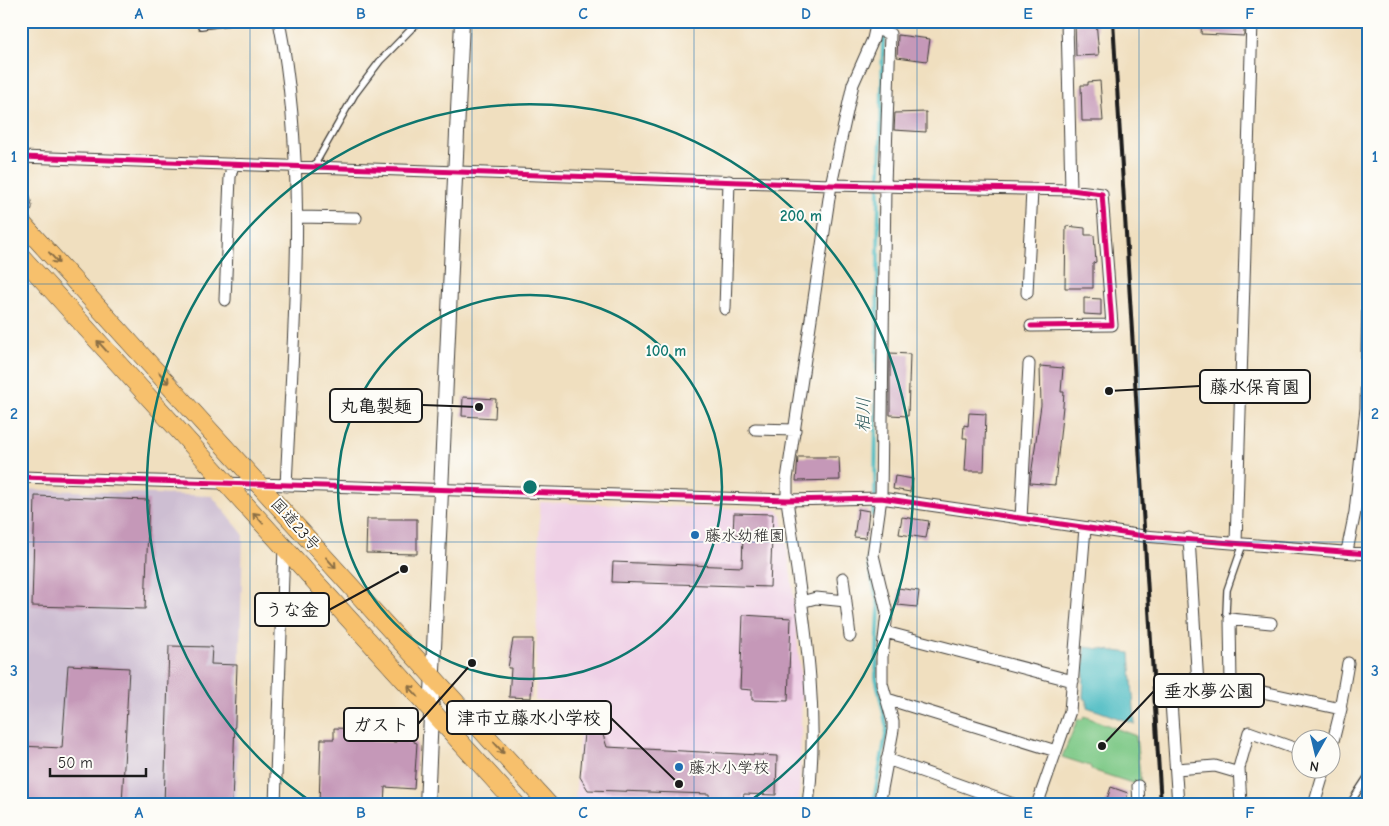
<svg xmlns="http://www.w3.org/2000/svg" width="1389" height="826" viewBox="0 0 1389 826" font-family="'Comic Neue','Klee One',sans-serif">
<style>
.built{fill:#efd0e6}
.industrial{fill:#cdbed2}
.green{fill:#7ec987;stroke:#4d7252}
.water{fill:#4cbbc2;stroke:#346c6f}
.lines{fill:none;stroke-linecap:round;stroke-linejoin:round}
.stream{stroke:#4cbbc2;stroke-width:4}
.building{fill:#c598b8}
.service-casing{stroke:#3c3934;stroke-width:8}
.minor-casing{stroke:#3c3934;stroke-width:13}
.tertiary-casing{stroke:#3c3934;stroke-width:16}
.trunk-casing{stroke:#3c3934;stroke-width:19}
.service{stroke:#fff;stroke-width:5.5}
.minor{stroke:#fff;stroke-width:11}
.tertiary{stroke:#fff;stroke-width:14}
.trunk{stroke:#f7c06c;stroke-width:18}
.rail{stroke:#1c1c1c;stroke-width:4}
.cycleway-casing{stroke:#fdfcf7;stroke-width:8}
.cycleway{stroke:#d6006c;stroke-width:5}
.oneway{stroke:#8a6e44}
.grid{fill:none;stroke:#1f6fb2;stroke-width:1;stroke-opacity:0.55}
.ring{fill:none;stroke:#0f766e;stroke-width:2.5}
.poi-dot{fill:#1f6fb2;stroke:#fdfcf7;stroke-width:2}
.labels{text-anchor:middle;stroke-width:4;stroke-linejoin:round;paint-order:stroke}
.street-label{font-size:16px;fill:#1c1c1c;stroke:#fdfcf7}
.poi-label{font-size:16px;fill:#1c1c1c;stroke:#fdfcf7;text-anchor:start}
.water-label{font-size:18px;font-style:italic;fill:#2f5c5e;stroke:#fdfcf7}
.centre{fill:#0f766e;stroke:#fdfcf7;stroke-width:2.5}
.ring-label{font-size:15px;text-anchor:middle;font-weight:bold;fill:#0f766e;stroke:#fdfcf7;stroke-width:4;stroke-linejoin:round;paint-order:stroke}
.leader{fill:none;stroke:#1c1c1c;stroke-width:2}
.callout-dot{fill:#1c1c1c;stroke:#fdfcf7;stroke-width:2}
.callout{fill:#fdfcf7;stroke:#1c1c1c;stroke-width:2}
.callout-label{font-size:18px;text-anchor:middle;font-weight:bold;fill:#1c1c1c}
.neatline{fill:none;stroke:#1f6fb2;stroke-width:2}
.grid-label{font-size:16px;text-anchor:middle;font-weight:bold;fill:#1f6fb2}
</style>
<rect width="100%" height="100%" fill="#fdfcf7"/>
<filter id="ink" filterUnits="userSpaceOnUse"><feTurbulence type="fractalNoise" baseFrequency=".02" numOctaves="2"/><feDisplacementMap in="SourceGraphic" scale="10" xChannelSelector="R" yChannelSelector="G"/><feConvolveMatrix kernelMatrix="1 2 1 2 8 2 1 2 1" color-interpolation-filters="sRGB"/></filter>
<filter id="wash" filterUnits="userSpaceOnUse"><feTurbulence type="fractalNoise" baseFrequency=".0096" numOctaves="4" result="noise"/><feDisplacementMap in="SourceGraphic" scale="20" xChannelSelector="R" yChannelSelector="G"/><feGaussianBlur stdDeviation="1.12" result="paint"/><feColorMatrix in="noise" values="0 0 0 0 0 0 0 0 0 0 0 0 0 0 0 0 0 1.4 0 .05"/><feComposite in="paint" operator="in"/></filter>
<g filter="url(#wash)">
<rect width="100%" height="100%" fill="#f0dfbf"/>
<path class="built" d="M540,502L777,510L782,515L792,582L802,690L799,805H575L580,730L570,729L572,702L535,701Z"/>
<path class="industrial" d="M21,489L212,496L243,534L236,805H21Z"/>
<path class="green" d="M1084,716L1136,736L1141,786L1092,770L1090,766L1062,757L1078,719L1082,720Z"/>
<path class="water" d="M1085,647L1130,653L1135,724L1087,707V700L1083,698Z"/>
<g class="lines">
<path class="stream" d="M880,178L883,42L887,21
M873,515L875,495L879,187
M869,554L868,562L879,608L876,677L887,729L873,805"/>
</g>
<g id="blocks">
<path class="building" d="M1075,21H1096L1099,55L1076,56Z
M1202,21H1244V36L1201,34Z
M898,35L930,39L927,61L897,57Z
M1100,81L1103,121H1082L1081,85H1088V82Z
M926,112V132L894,130L895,113Z
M1066,226L1085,228V235H1094L1096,262L1093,263V288H1065Z
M1084,298L1101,299V315L1084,314Z
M890,353L910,354L908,416L890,415Z
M1040,366L1063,368L1061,392H1064L1063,406L1055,485L1030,483L1041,405Z
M463,397L496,399L495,418L462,416Z
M969,413L986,414L984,471H965L967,438H963L964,425L968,426Z
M798,457H839L840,480L796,481Z
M895,476L913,479L910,492L893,489Z
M35,496L149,500L145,609L32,606Z
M858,509L869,511L866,538L854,537Z
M734,513L773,514L770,587L612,582L613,562L742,567L743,535L733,534Z
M902,517L929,521L926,538L899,534Z
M367,519H417V554L366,553Z
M898,588L919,591L917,607L898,605Z
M743,615L791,618L788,701L752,700V690L740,689Z
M513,639H533L531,698L509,697L511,668H508Z
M169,646L212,647L211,664L237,665L232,805H164Z
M68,665L129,668L122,805H21V746L62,748Z
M334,728L372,729L371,741L396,742L397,733L414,734V742L417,743L414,789L385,787L384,805H319L321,739H334Z
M584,733L603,735L607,747L777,756L776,795L744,794L741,805H710L709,794L588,790L580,777Z
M1111,787L1128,793L1124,805H1105Z"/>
</g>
</g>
<g filter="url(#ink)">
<use href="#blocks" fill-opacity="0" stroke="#3c3934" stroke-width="1"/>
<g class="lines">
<defs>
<path id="service" d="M200,21L201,26L236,21
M314,166L355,94L380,61L419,21
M1230,619L1226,614L1227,590L1243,544
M1349,805L1368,776"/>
<path id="minor" d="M279,21C309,174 293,331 286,486
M1067,21L1071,190
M876,29L890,34L885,185L881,498L873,555L887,613L882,657V683L893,722V730L879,805
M21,157L831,185L1071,190L1102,194L1112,325L1031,326
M21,183L26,207L21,214
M297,217L356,218
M1027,293L1032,190
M225,300L230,177L233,164
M725,309L729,181
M755,429L795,430
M21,477L787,500L881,498L1144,536L1368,554
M1021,519L1029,364
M1189,538L1198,685H1231L1341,709L1332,745
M1236,543L1252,21
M1347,551L1355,512L1366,408L1368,295
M843,578L850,636
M801,602L816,598L846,601
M885,632L1073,681
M1231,685L1230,619L1271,623
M887,699L1056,751
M1340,709L1348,663
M887,759L1016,805
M1176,769L1215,766L1239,773
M1138,786L1139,805
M275,805L284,546
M808,805C821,701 801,603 787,500V479L831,185L853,84L873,39L877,21
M1037,805L1070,711L1085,528
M1178,805L1170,687L1198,685
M1241,805L1239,768L1249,732L1302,751
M1314,805L1325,768"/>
<path id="tertiary" d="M427,805L462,21"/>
<path id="trunk" d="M21,222L549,805
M21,256L517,805"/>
</defs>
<use href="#service" class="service-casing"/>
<use href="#minor" class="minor-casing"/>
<use href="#tertiary" class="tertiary-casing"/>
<use href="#trunk" class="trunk-casing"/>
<use href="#service" class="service"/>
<use href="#minor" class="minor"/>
<use href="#tertiary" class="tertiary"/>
<use href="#trunk" class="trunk"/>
<path class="rail" d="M1113,21L1161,805"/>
<defs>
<path id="cycleway" d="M21,157L831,185L1071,190L1102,194L1112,325L1031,326
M21,477L787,500L881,498L1144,536L1368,554"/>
</defs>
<use href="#cycleway" class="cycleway-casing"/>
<use href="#cycleway" class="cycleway"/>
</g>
<defs><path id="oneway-shaft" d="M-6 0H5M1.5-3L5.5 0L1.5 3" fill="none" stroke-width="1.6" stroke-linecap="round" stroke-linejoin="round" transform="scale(1.25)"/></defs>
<g class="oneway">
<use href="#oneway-shaft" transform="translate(54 258) rotate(48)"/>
<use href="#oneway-shaft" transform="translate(102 346) rotate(-132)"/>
<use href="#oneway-shaft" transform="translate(164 378) rotate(48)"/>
<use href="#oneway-shaft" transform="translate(258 518) rotate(-132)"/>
<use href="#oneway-shaft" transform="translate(331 563) rotate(48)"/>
<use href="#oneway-shaft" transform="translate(413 691) rotate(-132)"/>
<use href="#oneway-shaft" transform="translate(499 748) rotate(48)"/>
</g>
</g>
<path class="grid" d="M250,21V805M472,21V805M694,21V805M917,21V805M1139,21V805M21,284H1368M21,542H1368"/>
<g class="ring">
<circle cx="530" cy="487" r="192"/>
<path d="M316 805A383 383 0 1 1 744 805"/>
</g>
<g class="poi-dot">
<circle cx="695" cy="535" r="5"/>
<circle cx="679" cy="767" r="5"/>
</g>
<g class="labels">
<g class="street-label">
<text transform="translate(296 524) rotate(48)" y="6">国道23号</text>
</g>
<g class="poi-label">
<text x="705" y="541">藤水幼稚園</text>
<text x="689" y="773">藤水小学校</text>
</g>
<g class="water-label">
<text transform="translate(863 415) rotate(-89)" y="6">相川</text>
</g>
</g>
<circle cx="530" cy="487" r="8" class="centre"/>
<g class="ring-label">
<text x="801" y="221">200 m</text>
<text x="666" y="356">100 m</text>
</g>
<path class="leader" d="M1109 391L1200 386M479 407L422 405M404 569L329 610M1102 746L1154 691M679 784L611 718M472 663L418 724"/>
<g class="callout-dot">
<circle cx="1109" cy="391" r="5"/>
<circle cx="479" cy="407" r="5"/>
<circle cx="404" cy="569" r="5"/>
<circle cx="1102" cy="746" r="5"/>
<circle cx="679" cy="784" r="5"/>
<circle cx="472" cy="663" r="5"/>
</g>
<g class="callout">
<rect x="1200" y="370" width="110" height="33" rx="5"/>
<rect x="330" y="389" width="92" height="33" rx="5"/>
<rect x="255" y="593" width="74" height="33" rx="5"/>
<rect x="1154" y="674" width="110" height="33" rx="5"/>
<rect x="447" y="701" width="164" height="33" rx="5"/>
<rect x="344" y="708" width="74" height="33" rx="5"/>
</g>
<g class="callout-label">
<text x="1255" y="393">藤水保育園</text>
<text x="376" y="412">丸亀製麺</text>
<text x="292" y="616">うな金</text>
<text x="1209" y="697">垂水夢公園</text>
<text x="529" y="724">津市立藤水小学校</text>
<text x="381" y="731">ガスト</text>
</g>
<rect width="1389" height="826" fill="none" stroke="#fdfcf7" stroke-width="55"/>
<g transform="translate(1316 754) rotate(188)"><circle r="24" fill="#fdfcf7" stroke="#a3a29f"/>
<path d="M0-4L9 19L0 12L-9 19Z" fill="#1f6fb2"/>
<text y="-8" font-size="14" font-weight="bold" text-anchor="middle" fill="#1c1c1c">N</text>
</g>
<path d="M50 768v8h96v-8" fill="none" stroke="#1c1c1c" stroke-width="2.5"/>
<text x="58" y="768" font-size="15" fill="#1c1c1c" stroke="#fdfcf7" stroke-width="4" paint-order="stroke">50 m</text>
<rect x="28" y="28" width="1334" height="770" class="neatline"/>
<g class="grid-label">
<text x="139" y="19">A</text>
<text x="361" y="19">B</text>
<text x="583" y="19">C</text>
<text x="806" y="19">D</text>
<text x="1028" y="19">E</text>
<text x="1250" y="19">F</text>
<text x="14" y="162">1</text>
<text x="1375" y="162">1</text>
<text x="14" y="419">2</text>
<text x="1375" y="419">2</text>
<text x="14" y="676">3</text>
<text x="1375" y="676">3</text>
<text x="139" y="818">A</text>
<text x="361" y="818">B</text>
<text x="583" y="818">C</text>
<text x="806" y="818">D</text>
<text x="1028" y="818">E</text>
<text x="1250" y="818">F</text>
</g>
</svg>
